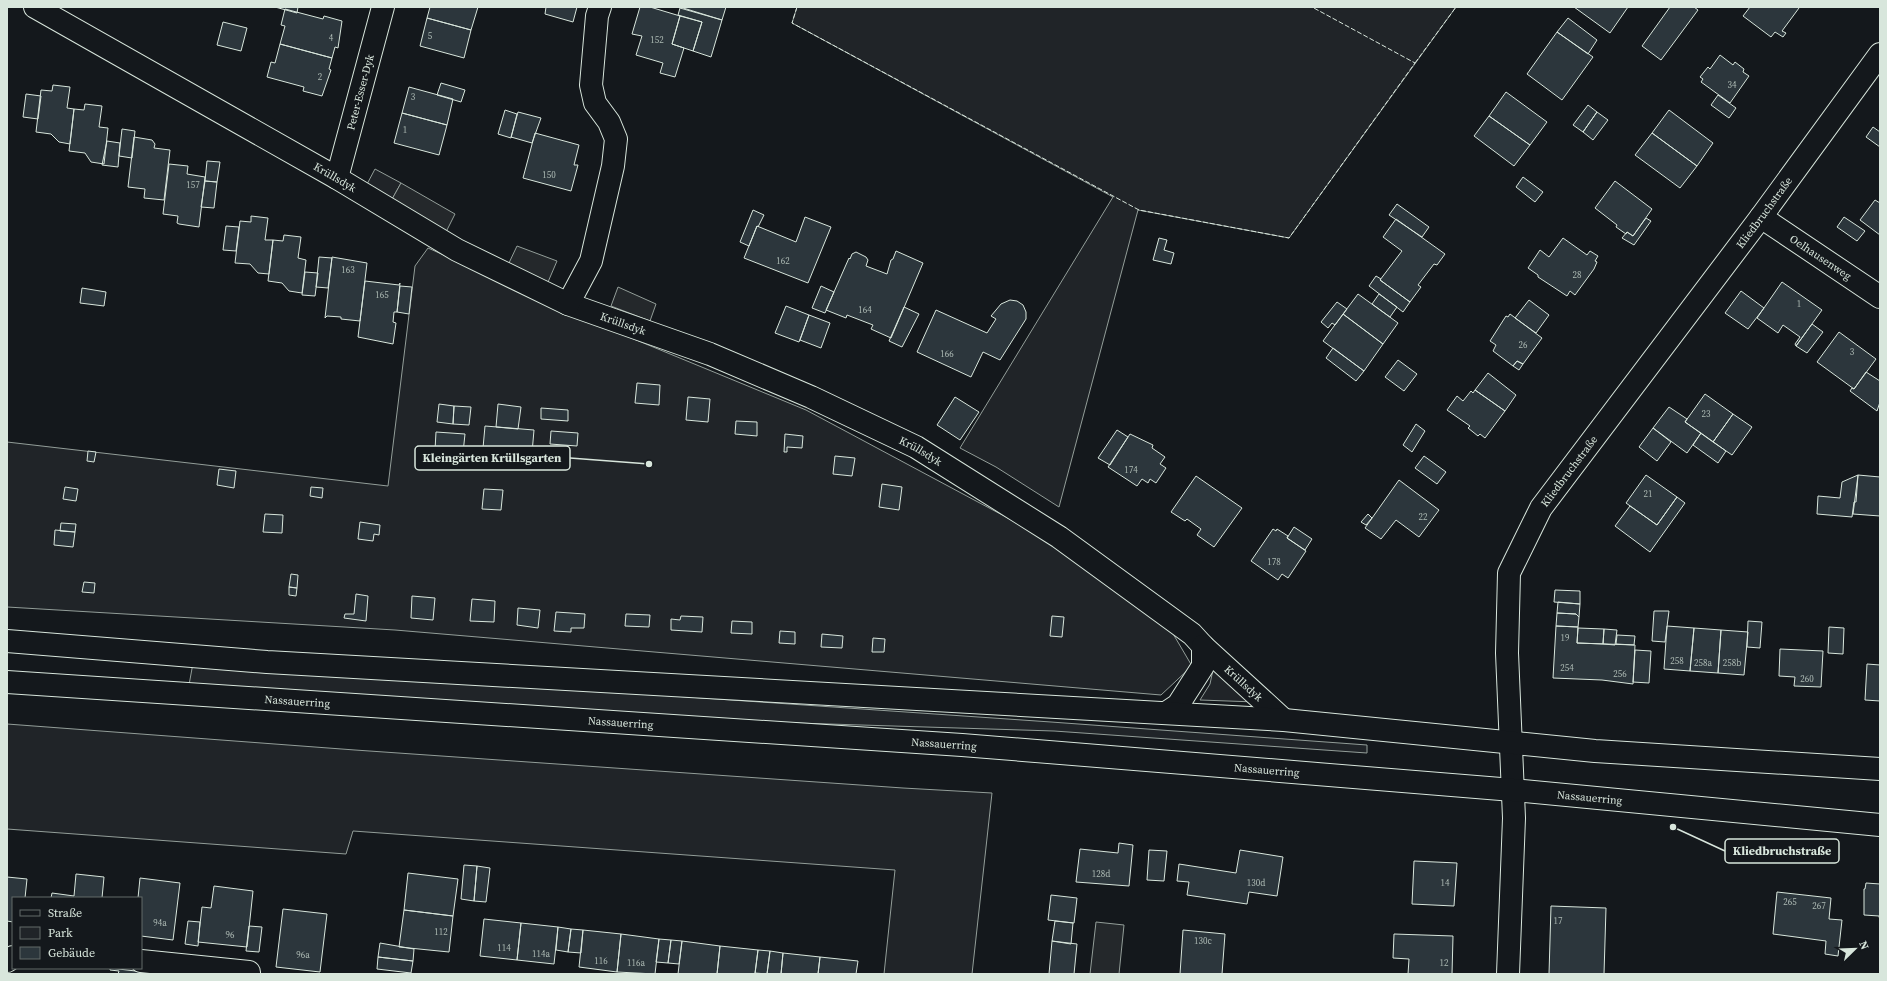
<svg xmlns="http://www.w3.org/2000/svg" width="1887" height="981" viewBox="0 0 1887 981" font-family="'Source Serif 4',serif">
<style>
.green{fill:#202428;stroke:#939e99}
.parking{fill:#24282b;stroke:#939e99}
.building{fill:#2c363c;stroke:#d8e6dc}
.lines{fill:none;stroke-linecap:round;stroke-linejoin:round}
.minor-casing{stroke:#d8e6dc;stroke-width:24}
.major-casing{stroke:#d8e6dc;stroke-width:24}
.minor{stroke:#14181c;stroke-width:22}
.major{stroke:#14181c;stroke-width:22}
.fence{stroke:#d8e6dc;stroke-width:1;stroke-dasharray:5 2;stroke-linecap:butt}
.labels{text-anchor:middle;stroke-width:3;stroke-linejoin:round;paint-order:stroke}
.number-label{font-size:9px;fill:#adbab4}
.street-label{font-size:11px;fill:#d8e6dc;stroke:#14181c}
.leader{fill:none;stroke:#d8e6dc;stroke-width:1.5}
.callout-dot{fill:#d8e6dc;stroke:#14181c;stroke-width:1.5}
.callout{fill:#14181c;stroke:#d8e6dc;stroke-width:1.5}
.callout-label{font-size:12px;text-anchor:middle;font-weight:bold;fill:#d8e6dc}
</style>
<rect width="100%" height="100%" fill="#14181c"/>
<path class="green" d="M797,7H1456L1289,238L1138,210L1059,507L996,467L960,448L1113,197L792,23Z
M375,169L401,183L391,201L366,186Z
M428,248L607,328L806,410L1034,532L1172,632L1192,666L1161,695L395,630L7,607V442L388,486L415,266Z
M193,663L1051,722L1367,745V753L1054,731L732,721L189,685Z
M1214,665L1256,702L1200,700L1210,684Z
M7,724L355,750L903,788L992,793L972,974H884L895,870L353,831L346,854L7,829Z"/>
<path class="parking" d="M401,183L455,214L446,232L391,201Z
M517,246L557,261L548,282L508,265Z
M618,287L656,304L650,321L611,306Z
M1096,922L1124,925L1119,974H1090Z"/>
<path class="building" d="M275,7H298L297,13Z
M430,7H478L471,30L427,18Z
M546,7H577L573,22L545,14Z
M640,7H650L680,16L672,44L684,48L675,77L660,73L663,63L636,55L642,36L632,34Z
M680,7H726L722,20Z
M1574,7H1628L1610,33Z
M1670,7H1694L1698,10L1661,60L1642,46Z
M1750,7H1798L1799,8L1782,31L1786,33L1783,37L1775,32L1771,37L1743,16Z
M680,8L722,20L711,57L693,51L702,22L678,15Z
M285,9L323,19L324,16L342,21L338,48L335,47L332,58L280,44L285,26L281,25Z
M680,16L702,22L693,51L672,44Z
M427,18L471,30L464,58L420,46Z
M1568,18L1597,40L1588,54L1557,32Z
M223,22L247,28L241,51L217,45Z
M1557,32L1593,57L1562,100L1527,74Z
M280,44L332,58L329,69L331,70L322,96L303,91L304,87L267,77L271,62L275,63Z
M1720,55L1733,65L1735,62L1744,69L1743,72L1749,76L1730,103L1701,82L1703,79L1700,77L1708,67L1710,69Z
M441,83L465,90L461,102L437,95Z
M53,85L70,87L67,108L74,109L70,144L59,142L51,134L36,132L41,90L52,91Z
M409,87L453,99L447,125L402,113Z
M1506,92L1547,122L1530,145L1489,116Z
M26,94L41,96L38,119L23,117Z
M1718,95L1736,108L1729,118L1711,105Z
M85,104L102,106L99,127L108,128L104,164L91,162L85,153L69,151L74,109L84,110Z
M1588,105L1597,112L1583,132L1573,125Z
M505,110L517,114L511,138L498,134Z
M1669,110L1713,143L1697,166L1652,133Z
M518,112L541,118L532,143L511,137Z
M1597,112L1608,120L1593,140L1583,132Z
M402,113L447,125L439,155L394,143Z
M1489,116L1530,145L1514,166L1474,136Z
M1873,127L1880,132V147L1866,137Z
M122,129L135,131L132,158L119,156Z
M535,133L579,145L574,165H578L571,191L523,178Z
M1652,133L1697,166L1680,188L1635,155Z
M134,137L152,140L155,144L154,148L170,150L164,200L144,198L145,189L128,187Z
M107,141L120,143L118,167L102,165Z
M207,161L220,162L217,182L205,181Z
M169,164L188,166L187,174L205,177L199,227L179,224L177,223L178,216L163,214Z
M1523,177L1543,192L1535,202L1516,187Z
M205,181L217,182L214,208L201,207Z
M1615,181L1652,209L1633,236L1627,232L1626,234L1616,227L1617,225L1595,208Z
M1875,200L1880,203V235L1860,220Z
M1397,204L1429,227L1422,237L1389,215Z
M753,210L764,215L758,227L757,226L749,246L740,242Z
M251,216L268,218L265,240H273L269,274L258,273L250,264L235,263L240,221L251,222Z
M805,217L831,227L808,283L744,258L757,226L796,242Z
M1844,217L1865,231L1857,241L1837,227Z
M1646,218L1651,221L1634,245L1622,238L1627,232L1633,236Z
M1396,219L1445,254L1437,265L1434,264L1418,285L1421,287L1410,302L1380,280L1402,251L1383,237Z
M226,226L239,227L236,251L223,250Z
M284,235L301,237L298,258L306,260L302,293L289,291L282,283L268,281L273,240L283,241Z
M1159,238L1167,240L1164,250L1174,253L1171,264L1153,260Z
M1563,238L1587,255L1590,251L1598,256L1595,261L1597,262L1594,269L1575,295L1570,291L1567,296L1538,277V275L1528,268L1540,250L1549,257Z
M896,251L923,263L891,338L871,329L873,325L847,315L846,318L826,310L849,258L850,259L852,254L856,252L866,257L868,260L866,266L887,274L891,260L893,259Z
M319,257L332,258L328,288L316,287Z
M332,257L367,263L360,321L341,319V317L327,316L325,318Z
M305,272L318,273L315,296L302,295Z
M1376,276L1381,279L1380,280L1410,302L1403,312L1369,286Z
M365,281L399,285L400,283L397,312H394L393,322L396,323L393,344L358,337Z
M1782,282L1822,310L1796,346L1795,344L1800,337L1783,325L1778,333L1757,318Z
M400,286L412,287L409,314L397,312Z
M821,286L834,292L825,313L812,308Z
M82,288L106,292L104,306L80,303Z
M1741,291L1764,308L1748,329L1725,313Z
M1358,294L1398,323L1383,344L1343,314Z
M1379,294L1397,307L1390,317L1372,304Z
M1010,300L1017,301L1023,305L1026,312V319L1000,360L983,352L971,377L917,352L936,310L987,333L996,319L991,316L1001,304Z
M1529,300L1549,315L1536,333L1515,318Z
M1337,302L1347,309L1335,325L1332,323L1328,328L1321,322Z
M786,306L809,315L799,342L775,333Z
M904,307L919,314L902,347L889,341Z
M1343,314L1383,344L1364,371L1323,341Z
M1510,314L1542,338L1523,364L1517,361L1513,366L1493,351L1496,345L1490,341L1506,316L1508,317Z
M809,315L830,323L821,348L800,340Z
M1812,324L1823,332L1807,353L1796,346Z
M1839,332L1876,359L1854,389L1817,362Z
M1333,348L1364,371L1356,381L1326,358Z
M1398,360L1417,374L1404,391L1385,377Z
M1517,361L1523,364L1519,370L1513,366Z
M1866,372L1880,381V402L1877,411L1850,391L1852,388L1854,389Z
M1488,373L1516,395L1505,411L1475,390Z
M637,383L660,385L659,405L635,403Z
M1475,390L1505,411L1485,438L1480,434L1478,436L1468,428L1470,426L1447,410L1457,396L1463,401L1471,391L1473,393Z
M1705,394L1733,414L1713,442L1685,422Z
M688,397L710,399L708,422L686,420Z
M955,397L979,412L960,440L937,425Z
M439,404L454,406L453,424L437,422Z
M498,404L521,407L518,429L496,427Z
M454,406L471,407L469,425L453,424Z
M1669,407L1687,419L1685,422L1701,433L1687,453L1653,428Z
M541,408L568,410V421L541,419Z
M1733,414L1752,427L1732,455L1713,442Z
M736,421L757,422V436L735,434Z
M1416,424L1425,431L1412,452L1403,445Z
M485,426L534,430L532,453L483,448Z
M1653,428L1671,442L1657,461L1639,447Z
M1117,430L1128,437L1110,465L1098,458Z
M551,431L578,433L577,446L550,444Z
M436,432L465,434L463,453L435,450Z
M1701,433L1726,451L1718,463L1693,445Z
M785,434L803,436L802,448L787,447V452H784Z
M1130,434L1153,445L1152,448L1165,457L1160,464L1166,468L1156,483L1150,479L1148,483L1142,479L1137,486L1108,467Z
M88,451L96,452L94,462L87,461Z
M835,456L855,458L852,476L833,474Z
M1424,456L1446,472L1437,484L1415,468Z
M219,469L236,471L234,488L217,485Z
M1646,475L1677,497L1657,525L1626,503Z
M1858,475L1880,477V516L1853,514Z
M1858,475L1856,502H1854L1852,517L1817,514L1818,496L1840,498L1842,482Z
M1196,476L1242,508L1214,547L1197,535L1201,529L1187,519L1185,521L1171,512Z
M1399,480L1439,510L1419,537L1396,520L1381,539L1365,528Z
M882,484L902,487L899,510L879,507Z
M65,487L78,489L76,501L63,499Z
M311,487L323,488L322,498L310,496Z
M484,489L503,490L501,510L482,509Z
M1677,497L1685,503L1650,552L1615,526L1630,506L1657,525Z
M265,514L283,515L282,533L263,532Z
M1368,514L1372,518L1366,525L1361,522Z
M360,522L380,525L379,535L374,534L373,541L358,539Z
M61,523L76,524L75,532L60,531Z
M1294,527L1312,539L1305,550L1287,538Z
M1273,529L1276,531L1277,529L1288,536L1287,538L1306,551L1288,578L1282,574L1278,580L1251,561Z
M55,530L75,532L73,547L54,545Z
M291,574L298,575L297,588L289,587Z
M84,582L95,583L94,593L82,592Z
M289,587L297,588L296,596L289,595Z
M1555,590L1580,591V604L1554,602Z
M356,594L368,596L366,621L344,618L345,614H354Z
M412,596L435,598L433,620L411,618Z
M472,599L495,601L494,622L470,621Z
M1558,602L1580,604L1579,617L1576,614L1557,613Z
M518,608L540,610L538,628L517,625Z
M1654,611H1669L1665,642L1652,641Z
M556,612L585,614L584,628H571V632L554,631Z
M1557,613L1576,614L1579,617L1578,627L1556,626Z
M626,614L650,615L649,627L625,626Z
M681,616L703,617L702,632L671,630V619L680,620Z
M1052,616L1064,617L1062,637L1050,636Z
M732,621L752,622V634L731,633Z
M1748,621L1762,622L1760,648L1747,647Z
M1556,626L1578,627L1577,643L1635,645L1633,684L1602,680L1553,678Z
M1667,626L1694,628L1690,671L1664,669Z
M1829,627L1844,628L1843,654L1828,653Z
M1578,628L1604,629L1603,644L1577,643Z
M1694,628L1721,630L1718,673L1690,671Z
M1604,629L1617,630L1615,645L1603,644Z
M1721,630L1748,632L1744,675L1718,673Z
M780,631L795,632V644L779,643Z
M822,634L843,636L842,648L821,647Z
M1617,635L1635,636L1634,645L1616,644Z
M873,638L885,639L884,652H872Z
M1780,649L1823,651L1821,687L1794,686L1795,677L1779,676Z
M1635,650L1651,651L1649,683L1633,682Z
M1867,664L1880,665V701L1865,700Z
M1119,843L1133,845L1129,886L1076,882L1080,849L1118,853Z
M1149,850L1167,851L1164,881L1147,880Z
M1240,850L1283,857L1277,896L1249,892L1247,904L1187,895L1189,882L1177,881L1179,864L1236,873Z
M1414,861L1457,863L1454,906L1412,904Z
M464,865L477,866L474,901L461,899Z
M477,866L490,868L486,902L474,901Z
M408,873L458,879L453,916L404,910Z
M76,874L104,877L102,898H51L52,893L74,896Z
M7,877L27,879L25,898H13V922L7,921Z
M140,878L180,883L173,940L141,936V898H138Z
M1866,883L1880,884V921L1879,916L1864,915V889H1865Z
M214,886L253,891L247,947L198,942L202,907L211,908Z
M1777,892L1831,898L1829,919L1842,920L1838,956L1825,954L1826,941L1773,934Z
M1051,895L1077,898L1074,923L1048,920Z
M1551,906L1606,908L1604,974H1549Z
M283,909L327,914L320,972L276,967Z
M404,910L453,916L449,952L399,947Z
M484,919L521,923L517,960L480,956Z
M188,921L200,922L198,946L185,944Z
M1055,921L1073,923L1071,944L1052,941Z
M521,923L558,927L554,964L517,960Z
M249,926L262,927L259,952L246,951Z
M558,927L571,929L568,952L556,950Z
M571,929L583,930L581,953L568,952Z
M583,930L621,934L617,972L579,967Z
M1183,930L1225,934L1222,974H1180Z
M621,934L659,939L655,974L617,972Z
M1394,934L1453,936L1452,974H1408L1409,959L1393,958Z
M659,939L671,940L668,963L656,962Z
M671,940L682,941L679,964L668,963Z
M682,941L720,946L717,974H678Z
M1052,941L1077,944L1074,974H1049Z
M380,943L414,949L413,961L378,957Z
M720,946L758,950L755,974H717Z
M758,950L770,951L767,974L755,973Z
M770,951L783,953L781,974H767Z
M783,953L820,957L818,974H781Z
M378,957L413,961L411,973L377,969Z
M820,957L858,961L856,974H818Z
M110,968L161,974H118L119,971L110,970Z"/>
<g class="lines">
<defs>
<g id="minor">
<path id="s1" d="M35,7L337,178L457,250L568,304L710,354L811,397L916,447L1059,537L1192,634L1203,646L1284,720"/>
<path id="s2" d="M337,178L383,7"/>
<path id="s3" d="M1761,217L1880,297"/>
<path d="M568,304L591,261L613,166L616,139L609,122L595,103L591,85L597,16L600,7"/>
<path d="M1166,713L1178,705L1203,666V646"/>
<path d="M7,961L13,957"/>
<path d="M141,961L249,972"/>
<path id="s4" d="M1508,974L1514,818L1507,653L1509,573L1541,508L1761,217L1880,54"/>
</g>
<g id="major">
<path d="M7,641L267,662L1284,720L1595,751L1880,769"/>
<path id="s5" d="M7,682L962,745L1513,790L1880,825"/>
</g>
</defs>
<use href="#minor" class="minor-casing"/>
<use href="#major" class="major-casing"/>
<use href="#minor" class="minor"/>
<use href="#major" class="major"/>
<path class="fence" d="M797,7L792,23L1139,210L1289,238L1415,63L1312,7
M1415,63L1456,7"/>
</g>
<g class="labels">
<g class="number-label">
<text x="430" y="39">5</text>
<text x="331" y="41">4</text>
<text x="657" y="43">152</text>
<text x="320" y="80">2</text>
<text x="1732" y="88">34</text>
<text x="413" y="100">3</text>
<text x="405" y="133">1</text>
<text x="549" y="178">150</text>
<text x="193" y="188">157</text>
<text x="783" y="264">162</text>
<text x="348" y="273">163</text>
<text x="1577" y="278">28</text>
<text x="382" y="298">165</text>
<text x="1799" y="307">1</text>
<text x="865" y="313">164</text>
<text x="1523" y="348">26</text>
<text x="1852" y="355">3</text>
<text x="947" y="357">166</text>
<text x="1706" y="417">23</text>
<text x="1131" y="473">174</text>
<text x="1648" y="497">21</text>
<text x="1423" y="520">22</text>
<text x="1274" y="565">178</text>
<text x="1565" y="641">19</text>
<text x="1677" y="664">258</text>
<text x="1703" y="666">258a</text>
<text x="1732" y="666">258b</text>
<text x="1567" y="671">254</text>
<text x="1620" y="677">256</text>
<text x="1807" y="682">260</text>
<text x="1101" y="877">128d</text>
<text x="1256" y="886">130d</text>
<text x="1445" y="886">14</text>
<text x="1790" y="905">265</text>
<text x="1819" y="909">267</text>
<text x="1558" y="924">17</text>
<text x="160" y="926">94a</text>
<text x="441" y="935">112</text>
<text x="230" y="938">96</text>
<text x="1203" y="944">130c</text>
<text x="504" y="951">114</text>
<text x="541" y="957">114a</text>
<text x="303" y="958">96a</text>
<text x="601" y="964">116</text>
<text x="636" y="966">116a</text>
<text x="1444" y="966">12</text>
</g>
<g class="street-label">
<text dy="4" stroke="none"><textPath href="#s2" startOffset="89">Peter-Esser-Dyk</textPath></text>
<text dy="4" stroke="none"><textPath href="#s1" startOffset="345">Krüllsdyk</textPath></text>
<text dy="4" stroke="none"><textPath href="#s4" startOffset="844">Kliedbruchstraße</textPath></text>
<text dy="4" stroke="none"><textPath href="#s3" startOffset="72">Oelhausenweg</textPath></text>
<text dy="4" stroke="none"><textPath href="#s1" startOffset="669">Krüllsdyk</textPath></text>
<text dy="4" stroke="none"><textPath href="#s1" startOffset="993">Krüllsdyk</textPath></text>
<text dy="4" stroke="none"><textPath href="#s4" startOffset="520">Kliedbruchstraße</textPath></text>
<text dy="4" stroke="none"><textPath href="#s1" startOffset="1392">Krüllsdyk</textPath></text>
<text dy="4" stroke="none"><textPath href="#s5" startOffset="291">Nassauerring</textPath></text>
<text dy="4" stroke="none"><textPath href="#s5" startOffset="615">Nassauerring</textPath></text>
<text dy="4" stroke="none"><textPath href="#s5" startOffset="939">Nassauerring</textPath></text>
<text dy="4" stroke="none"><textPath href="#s5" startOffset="1263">Nassauerring</textPath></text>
<text dy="4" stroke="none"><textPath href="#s5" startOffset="1587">Nassauerring</textPath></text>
</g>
</g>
<path class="leader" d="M649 464L570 458M1673 827L1725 851"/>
<g class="callout-dot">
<circle cx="649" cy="464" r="4"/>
<circle cx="1673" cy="827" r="4"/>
</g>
<g class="callout">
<rect x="415" y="446" width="155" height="24" rx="4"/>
<rect x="1725" y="839" width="114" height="24" rx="4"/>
</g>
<g class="callout-label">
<text x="492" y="462">Kleingärten Krüllsgarten</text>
<text x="1782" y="855">Kliedbruchstraße</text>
</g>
<rect width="1887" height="981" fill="none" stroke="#d8e6dc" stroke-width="16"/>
<rect x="12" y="897" width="130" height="72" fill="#14181c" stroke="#626a69"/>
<rect x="20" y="910" width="20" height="6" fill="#14181c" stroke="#626a69"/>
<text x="48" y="917" font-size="12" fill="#d8e6dc">Straße</text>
<rect x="20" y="927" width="20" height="12" fill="#202428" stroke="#626a69"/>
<text x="48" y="937" font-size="12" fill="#d8e6dc">Park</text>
<rect x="20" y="947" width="20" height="12" fill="#2c363c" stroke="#626a69"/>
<text x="48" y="957" font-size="12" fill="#d8e6dc">Gebäude</text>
<g transform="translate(1855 949) rotate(67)" stroke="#14181c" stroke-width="3" paint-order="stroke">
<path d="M0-3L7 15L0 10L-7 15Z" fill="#d8e6dc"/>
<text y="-6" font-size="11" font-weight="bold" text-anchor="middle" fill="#d8e6dc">N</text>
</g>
</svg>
